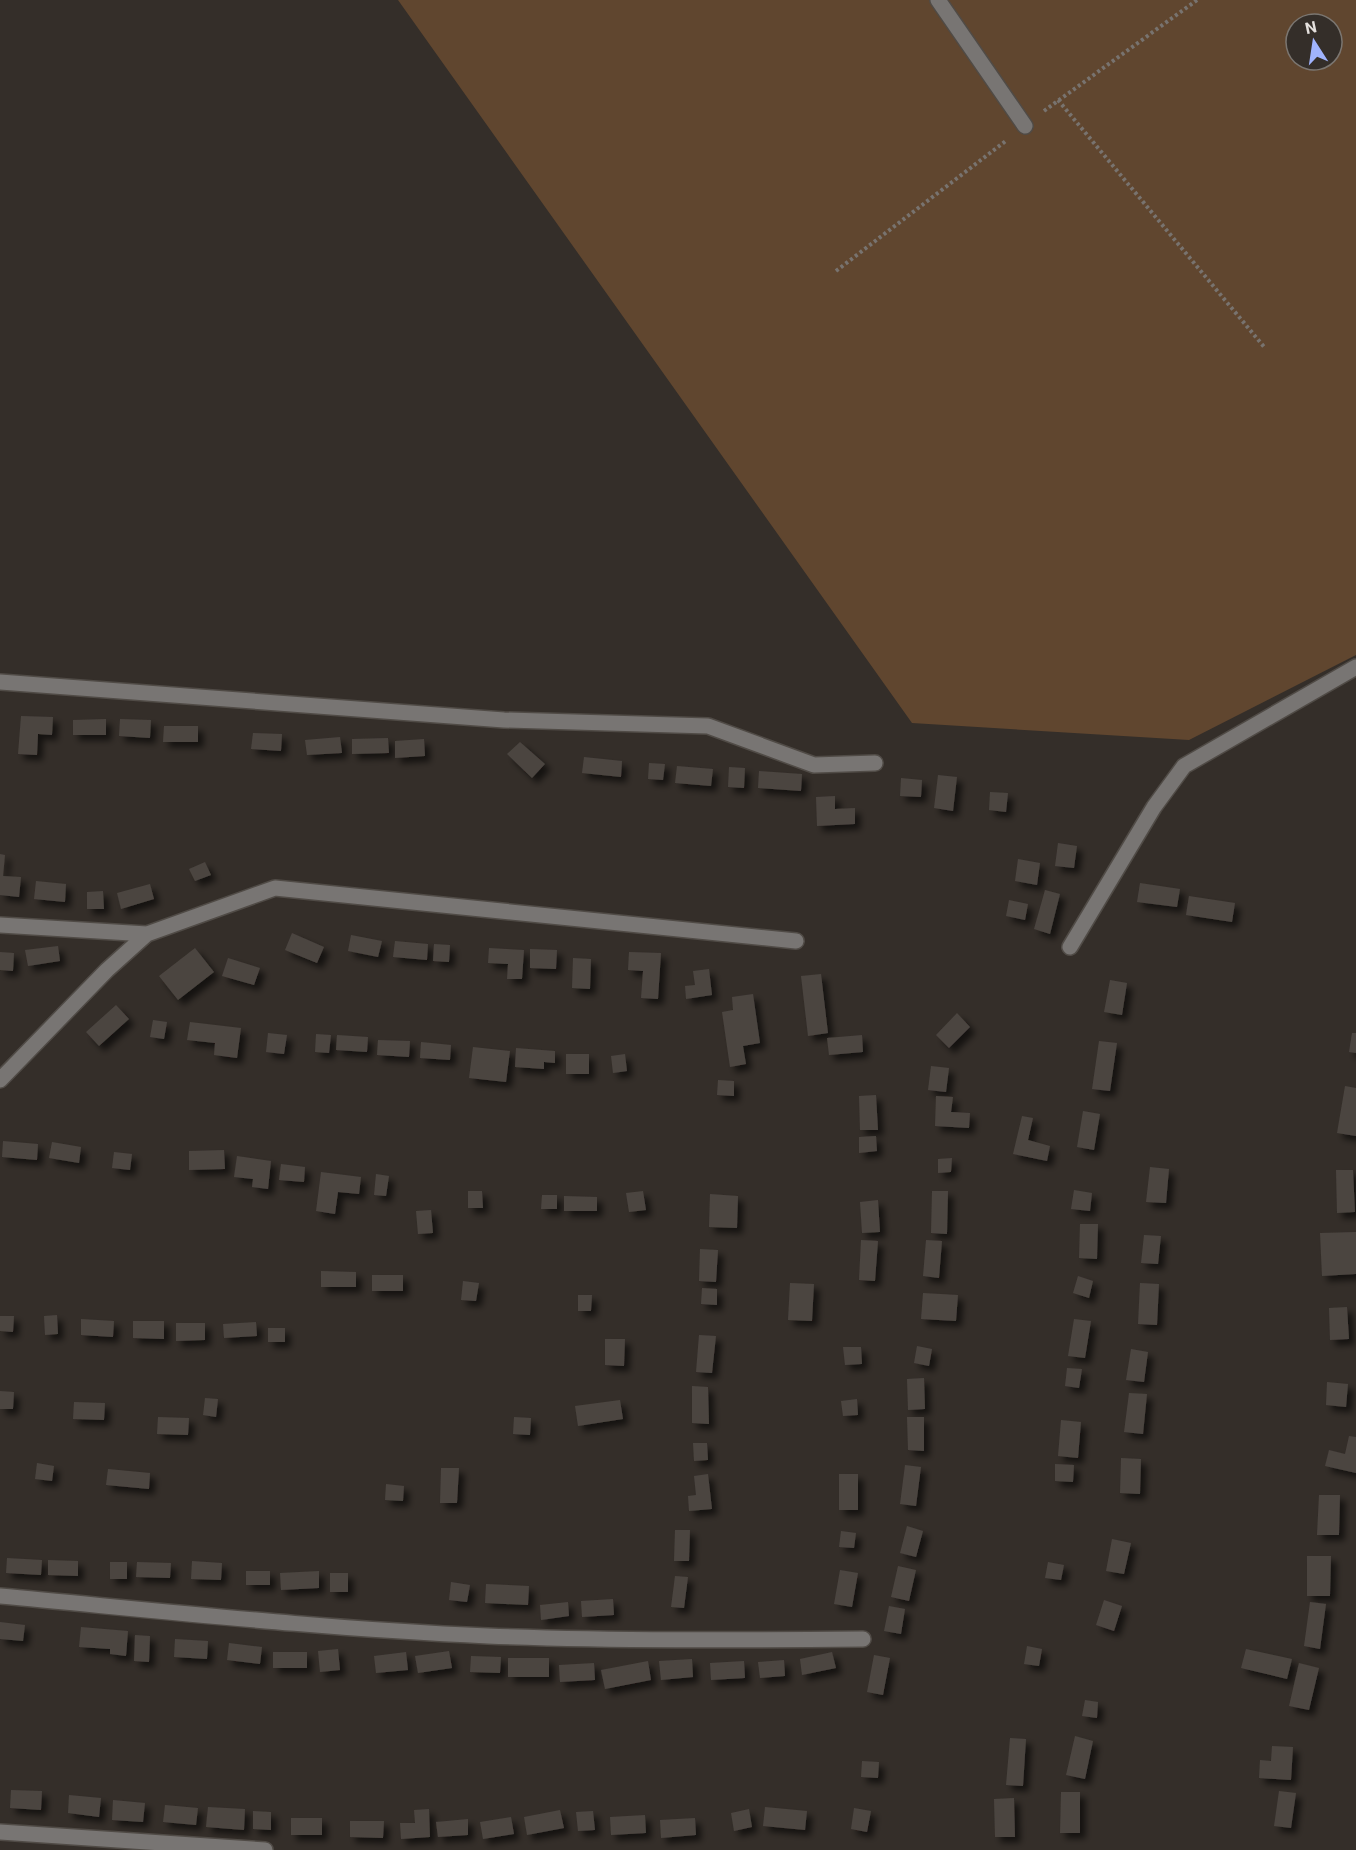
<svg xmlns="http://www.w3.org/2000/svg" width="1356" height="1850" viewBox="0 0 1356 1850" font-family="Roboto,sans-serif">
<style>
.green{fill:#60462f;fill-rule:evenodd}
.building{fill:#4b4540;filter:url(#shadow)}
.lines{fill:none;stroke-linecap:round;stroke-linejoin:round}
.minor-casing{stroke:#504b46;stroke-width:18}
.path{stroke:#78736f;stroke-width:4;stroke-dasharray:3 3;stroke-linecap:butt}
.minor{stroke:#787573;stroke-width:15}
</style>
<defs>
<filter id="shadow"><feDropShadow dx="5.5" dy="5.5" stdDeviation="3" flood-color="#0009"/></filter>
</defs>
<rect width="100%" height="100%" fill="#342e29"/>
<path class="green" d="M398,0H1356V655L1189,740L912,723ZM1296,24H1332V60H1296Z"/>
<path class="building" d="M21,716L53,717L52,735L38,734L37,755L18,754Z
M106,719V735H73V720Z
M120,719L151,720L150,738L119,736Z
M164,726H198V742H163Z
M253,733L282,734L281,751L251,749Z
M340,737L342,753L307,755L305,740Z
M388,738L389,753L352,754V739Z
M424,739L425,756L395,758V741Z
M520,742L545,764L532,778L507,754Z
M584,757L622,761L621,777L582,773Z
M649,763L665,764L663,780L648,779Z
M677,766L713,769L711,786L675,783Z
M729,767L745,768L744,788L728,787Z
M759,771L802,774L801,791L758,788Z
M938,775L957,777L953,811L934,808Z
M901,778L922,780L921,797L900,796Z
M990,792L1008,793L1006,812L989,810Z
M835,796V809L855,808V824L817,826L816,797Z
M1058,843L1077,846L1074,868L1055,866Z
M0,854L5,855L3,876L21,877L19,897L0,895Z
M1018,859L1040,863L1037,885L1015,881Z
M205,862L211,875L195,881L189,869Z
M36,881L66,884L65,902L34,899Z
M1140,883L1180,889L1177,907L1137,902Z
M150,884L154,899L121,909L117,893Z
M1045,890L1060,894L1050,934L1034,929Z
M103,891L104,909H87V892Z
M1189,896L1235,903L1232,922L1186,915Z
M1009,900L1028,904L1025,920L1006,916Z
M292,933L324,947L317,963L285,950Z
M351,935L382,941L378,957L348,951Z
M395,941L428,944L427,960L393,957Z
M434,944L450,945L449,962L433,961Z
M58,946L60,961L28,966L25,950Z
M195,948L214,972L178,1000L159,976Z
M489,948L524,950L522,979H507L508,964L488,963Z
M530,949L557,950L556,969L530,968Z
M0,952L14,953L13,971L0,970Z
M629,952L661,953L658,999L641,998L643,971L628,970Z
M228,958L260,968L254,985L222,976Z
M573,958L591,959L590,989L572,988Z
M709,969L712,995L686,999L685,986L695,985L693,971Z
M821,974L828,1033L808,1036L801,976Z
M1110,980L1127,983L1122,1015L1104,1012Z
M753,994L760,1043L743,1046L746,1064L730,1067L722,1012L733,1010L732,997Z
M116,1005L129,1019L99,1046L86,1032Z
M957,1013L970,1027L949,1048L936,1035Z
M153,1020L167,1022L164,1039L150,1037Z
M190,1022L241,1028L237,1058L214,1055L215,1043L187,1040Z
M268,1033L287,1035L284,1054L266,1052Z
M1352,1033H1356V1053L1349,1052Z
M316,1034L331,1035L329,1053L315,1052Z
M337,1035L368,1037L367,1052L336,1050Z
M862,1035L863,1052L829,1055L827,1038Z
M378,1040L410,1041L409,1057L377,1055Z
M1099,1041L1117,1043L1110,1091L1092,1089Z
M421,1042L451,1045L450,1060L420,1058Z
M473,1047L510,1051L506,1082L469,1078Z
M516,1048L555,1051V1063L544,1062V1069L515,1067Z
M566,1054H589V1074H566Z
M625,1054L627,1071L613,1073L611,1056Z
M931,1066L949,1068L946,1092L928,1090Z
M718,1080L734,1081V1096L717,1095Z
M1345,1086L1356,1088V1136L1337,1133Z
M876,1095L878,1130H860L859,1096Z
M936,1096L953,1097L951,1112L970,1113L969,1128L935,1126Z
M1083,1111L1100,1114L1094,1150L1077,1147Z
M1022,1116L1033,1118L1028,1140L1050,1146L1047,1161L1013,1154Z
M876,1136L877,1151L859,1153V1137Z
M3,1141L38,1144L37,1160L2,1157Z
M52,1142L81,1147L79,1163L49,1158Z
M224,1150L225,1169L189,1170V1151Z
M114,1152L132,1154L130,1170L112,1168Z
M237,1156L271,1161L268,1189L252,1187L253,1179L234,1177Z
M952,1158L951,1172L938,1173V1159Z
M281,1164L305,1167L304,1182L279,1180Z
M1150,1167L1169,1169L1166,1203L1146,1202Z
M1336,1170H1353L1355,1212L1337,1213Z
M321,1172L361,1177L359,1194L338,1192L335,1214L316,1211Z
M376,1174L389,1176L386,1196L374,1195Z
M1074,1190L1092,1193L1090,1211L1071,1209Z
M468,1191H482L483,1208H468Z
M643,1191L646,1210L629,1212L626,1193Z
M932,1191H948L947,1234L931,1233Z
M710,1194L738,1196L737,1228L709,1227Z
M542,1195H557V1209H541Z
M564,1196L597,1197V1211H564Z
M878,1200L880,1232L862,1233L860,1202Z
M431,1210L433,1233L418,1234L416,1211Z
M1080,1224H1098L1097,1259L1079,1258Z
M1356,1232V1274L1322,1276L1320,1233Z
M1144,1235L1161,1236L1158,1264L1141,1263Z
M861,1240L878,1241L875,1281L859,1280Z
M926,1240L942,1241L939,1278L923,1276Z
M700,1249L718,1250L716,1282L699,1281Z
M321,1271L356,1272V1287H321Z
M372,1275H403V1291H372Z
M1078,1276L1093,1281L1089,1298L1073,1293Z
M463,1281L479,1283L476,1301L461,1300Z
M790,1283L814,1284L812,1321L788,1320Z
M1140,1283L1159,1284L1157,1325L1138,1324Z
M702,1288L717,1289V1305L701,1304Z
M923,1293L958,1295L956,1321L921,1319Z
M578,1295H592L591,1311H578Z
M1347,1307L1349,1339L1330,1340L1329,1308Z
M57,1315L58,1334L45,1335L44,1316Z
M0,1316H14L13,1332L0,1331Z
M81,1319L114,1321L113,1337L81,1335Z
M1074,1319L1091,1321L1085,1358L1068,1356Z
M133,1321H164V1339L133,1338Z
M256,1322L257,1336L224,1338L223,1324Z
M176,1323H205V1340L176,1341Z
M268,1328H285V1342H268Z
M699,1335L716,1336L712,1373L696,1372Z
M605,1339H625L624,1366L605,1365Z
M917,1346L932,1349L929,1366L914,1363Z
M843,1347H861L862,1364L845,1365Z
M1131,1349L1148,1352L1144,1382L1126,1380Z
M1067,1368L1082,1369L1079,1388L1065,1386Z
M924,1378L925,1409L908,1410L907,1379Z
M1327,1382L1348,1384L1346,1407L1326,1405Z
M692,1386L708,1387L709,1424L692,1423Z
M0,1391L14,1392L13,1409H0Z
M1129,1393L1147,1394L1143,1434L1124,1432Z
M205,1398L218,1399L216,1417L203,1415Z
M857,1399L858,1415L843,1416L841,1401Z
M620,1400L623,1419L578,1426L575,1406Z
M74,1402L105,1403L104,1420L73,1419Z
M158,1417L189,1418L188,1435L157,1434Z
M514,1417L531,1418L530,1435L513,1434Z
M907,1417H924V1451L908,1450Z
M1061,1420L1081,1422L1078,1458L1058,1456Z
M1349,1436L1356,1437V1473L1325,1466L1329,1450L1345,1454Z
M693,1443H707L708,1460L694,1461Z
M1121,1458L1141,1459L1140,1494L1120,1493Z
M37,1463L54,1466L52,1481L35,1479Z
M1055,1464L1074,1465L1073,1482L1055,1481Z
M905,1465L921,1467L916,1506L900,1504Z
M441,1468H459L457,1503H440Z
M108,1469L150,1473L149,1489L106,1485Z
M708,1474L712,1509L689,1511L688,1496L696,1495L694,1476Z
M839,1474H858V1510H839Z
M386,1484L404,1486L403,1501L385,1500Z
M1319,1495H1340L1339,1535H1317Z
M907,1526L923,1531L916,1557L900,1553Z
M675,1530H690L689,1561H674Z
M841,1531L856,1533L854,1548L839,1547Z
M1112,1539L1131,1543L1124,1574L1106,1571Z
M1307,1556H1331L1330,1596H1307Z
M7,1558L42,1560L41,1575L6,1573Z
M48,1560L78,1561V1576L48,1575Z
M192,1561L222,1563L221,1580L191,1579Z
M110,1562H127V1579H110Z
M137,1562L171,1563L170,1578L136,1577Z
M1048,1562L1064,1565L1061,1580L1045,1578Z
M898,1566L916,1570L909,1601L891,1597Z
M840,1570L858,1573L852,1607L834,1604Z
M246,1571H270V1585H246Z
M319,1571V1588L281,1590L280,1573Z
M330,1573H348V1592H330Z
M675,1576L688,1577L684,1608L671,1607Z
M451,1582L470,1585L467,1602L449,1600Z
M486,1584L529,1586L528,1605L485,1603Z
M613,1599L614,1615L582,1617L581,1601Z
M1104,1600L1122,1606L1114,1631L1096,1625Z
M568,1602L569,1616L541,1620L540,1605Z
M1310,1602L1326,1604L1320,1649L1304,1646Z
M889,1606L905,1609L901,1634L884,1631Z
M0,1622L25,1625L23,1641L0,1639Z
M81,1627L128,1631L126,1656L110,1654V1649L79,1647Z
M135,1635L150,1636L149,1662L134,1661Z
M175,1639L208,1641L207,1659L174,1657Z
M229,1643L262,1647L260,1664L227,1660Z
M1027,1646L1042,1649L1039,1666L1024,1664Z
M338,1649L340,1670L320,1672L318,1651Z
M1246,1649L1292,1659L1287,1679L1241,1668Z
M449,1651L452,1668L418,1673L415,1656Z
M273,1652H307V1668H273Z
M406,1652L408,1670L376,1673L374,1656Z
M832,1652L836,1668L802,1675L800,1659Z
M874,1655L890,1658L883,1695L867,1692Z
M471,1656L501,1657L500,1673L470,1672Z
M508,1658H549V1677H508Z
M692,1659L693,1677L661,1680L659,1661Z
M784,1660L785,1676L760,1678L758,1662Z
M648,1661L651,1680L605,1689L601,1670Z
M744,1661L745,1678L711,1680L710,1663Z
M594,1663L595,1680L560,1682L559,1665Z
M1299,1663L1319,1668L1309,1710L1289,1706Z
M1085,1700L1098,1702L1097,1718L1082,1716Z
M1075,1736L1093,1741L1085,1779L1066,1775Z
M1010,1738L1026,1739L1023,1786L1006,1785Z
M1272,1746L1293,1747L1291,1780L1259,1778L1260,1760L1271,1761Z
M862,1761L879,1762L878,1778L861,1777Z
M11,1790L42,1791L41,1810L10,1808Z
M1279,1791L1296,1793L1291,1828L1274,1826Z
M1061,1792H1080V1833H1060Z
M69,1795L101,1798L99,1817L68,1813Z
M1014,1798L1015,1837H995L994,1799Z
M113,1800L145,1803L143,1822L112,1820Z
M165,1805L198,1808L196,1825L163,1822Z
M208,1807L245,1809L244,1830L206,1827Z
M765,1807L807,1811L805,1830L763,1826Z
M854,1808L871,1811L867,1832L851,1829Z
M429,1809L430,1837L401,1839L400,1823H415L414,1810Z
M749,1809L752,1827L734,1831L731,1813Z
M560,1810L564,1828L527,1835L524,1817Z
M253,1811L271,1812V1830L253,1829Z
M593,1811L595,1830L578,1831L576,1812Z
M645,1815L646,1833L611,1835L610,1817Z
M511,1817L514,1834L483,1839L480,1822Z
M291,1818H322V1835H291Z
M695,1818L696,1835L661,1838L660,1820Z
M468,1819V1835L438,1837L436,1822Z
M350,1821H384L383,1838L350,1837Z"/>
<g class="lines">
<defs>
<path id="minor" d="M938,0L1025,126
M0,682L504,720L708,726L814,765L875,763
M0,925L147,934
M1070,947L1154,807L1184,766L1356,667
M0,1080L107,970L147,934L275,888L796,941
M0,1596C162,1611 325,1629 488,1636C613,1641 738,1640 863,1639
M0,1832L265,1850"/>
</defs>
<use href="#minor" class="minor-casing"/>
<path class="path" d="M1058,100L1265,348
M1044,111L1197,0
M836,271L1007,140"/>
<use href="#minor" class="minor"/>
</g>
<g transform="translate(1314 42) rotate(348)"><circle r="28" fill="#342e29" stroke="#7b7671" stroke-width="1.5"/>
<path d="M0-4.5L10 22L0 15L-10 22Z" fill="#a0b3fd"/>
<text y="-9" font-size="16" font-weight="bold" text-anchor="middle" fill="#e5e1de">N</text>
</g>
</svg>
